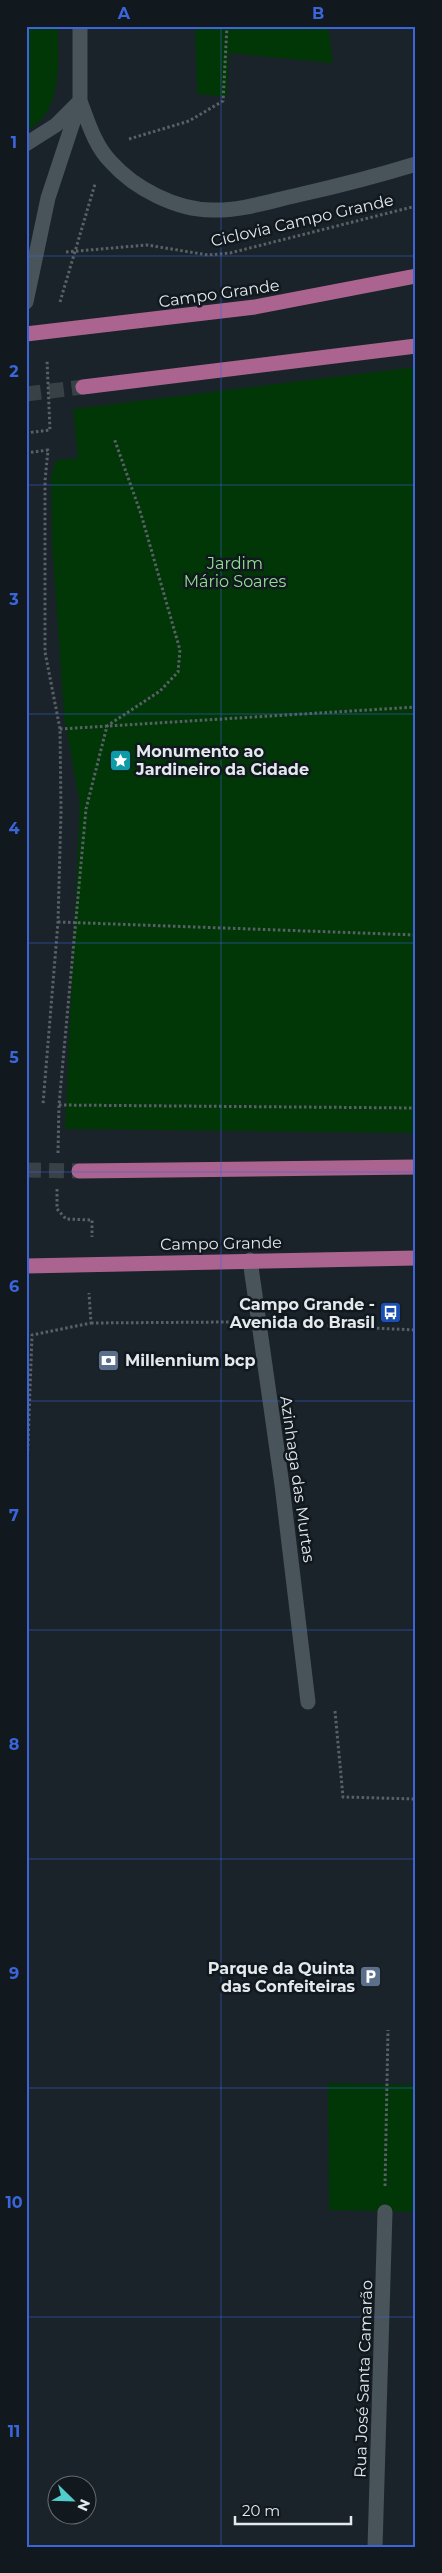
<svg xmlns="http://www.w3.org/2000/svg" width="442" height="2573" viewBox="0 0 442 2573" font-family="Montserrat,sans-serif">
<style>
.green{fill:#013706}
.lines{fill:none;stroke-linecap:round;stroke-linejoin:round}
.primary-tunnel{stroke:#384146;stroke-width:15;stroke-dasharray:15 8;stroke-linecap:butt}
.path{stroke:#596166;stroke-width:3;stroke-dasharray:2.5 2.5;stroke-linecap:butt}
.service{stroke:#49535a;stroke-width:15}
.minor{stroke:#49535a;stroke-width:15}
.primary{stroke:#ab6490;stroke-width:15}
.grid{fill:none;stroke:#3b65db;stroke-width:1;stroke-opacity:0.55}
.labels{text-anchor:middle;stroke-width:5;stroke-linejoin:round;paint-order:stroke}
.street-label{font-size:16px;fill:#e3e9ed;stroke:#11191f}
.park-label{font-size:16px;fill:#93df91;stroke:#11191f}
.poi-label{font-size:16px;font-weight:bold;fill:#e3e9ed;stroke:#11191f;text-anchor:start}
.neatline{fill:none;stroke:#3b65db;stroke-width:2}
.grid-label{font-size:16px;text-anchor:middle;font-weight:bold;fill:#3b65db}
</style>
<rect width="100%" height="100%" fill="#1a2329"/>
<path class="green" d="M26,26H58C58,61 64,112 26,131Z
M195,26H328L333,63L229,53L227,97L197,94Z
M416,367V1133L65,1129L80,804L64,716L52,542L51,476L56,460L78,458L73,409Z
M328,2083L416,2085V2212L329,2210Z"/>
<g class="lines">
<path class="primary-tunnel" d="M26,394L83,387
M26,1170L79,1171"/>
<path class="path" d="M129,139L189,121L223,101L227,26
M66,252L147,245L208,255L230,253L416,206
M60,302L95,184
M26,433L50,430L47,360
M26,453L48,450L45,481V652L60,729L61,811L58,922L43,1104
M60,729L416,707
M58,922L416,935
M59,1105L416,1108
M58,1153L59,1105L86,809L107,726L160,691L178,672L180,650L141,514L114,438
M57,1189V1209L66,1219L92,1220V1237
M91,1323L230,1322
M287,1324L416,1330
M26,1496L32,1335L91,1323L89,1293
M335,1711L343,1797L416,1799
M385,2186L388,2030"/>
<path class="service" d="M250,1260L282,1485L308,1702"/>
<path class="minor" d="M26,144L56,125L80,101C88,122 95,146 111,162C134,188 176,210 212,210C241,211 270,201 298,195C338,186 377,176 416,164
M26,302L48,198L80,101V26
M375,2547L385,2212"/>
<path class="primary" d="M26,334L255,307L416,276
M83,387L416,346
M79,1171L416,1167
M26,1266L416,1258"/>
</g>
<path class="grid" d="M221,26V2547M26,256H416M26,485H416M26,714H416M26,943H416M26,1172H416M26,1401H416M26,1630H416M26,1859H416M26,2088H416M26,2317H416"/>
<defs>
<symbol id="sight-square" viewBox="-11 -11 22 22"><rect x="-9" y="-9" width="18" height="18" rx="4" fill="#0f9aa8" stroke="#11191f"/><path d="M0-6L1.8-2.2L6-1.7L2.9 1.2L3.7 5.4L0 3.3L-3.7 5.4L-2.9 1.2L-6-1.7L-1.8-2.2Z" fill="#fff"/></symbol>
<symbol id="bus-square" viewBox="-11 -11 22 22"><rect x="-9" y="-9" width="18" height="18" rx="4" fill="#1a4fb4" stroke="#11191f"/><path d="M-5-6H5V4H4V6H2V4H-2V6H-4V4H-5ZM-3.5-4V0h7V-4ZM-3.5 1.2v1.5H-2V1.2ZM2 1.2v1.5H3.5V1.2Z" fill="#fff"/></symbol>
<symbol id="bank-square" viewBox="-11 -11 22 22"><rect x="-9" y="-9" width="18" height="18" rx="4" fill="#5c6f8a" stroke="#11191f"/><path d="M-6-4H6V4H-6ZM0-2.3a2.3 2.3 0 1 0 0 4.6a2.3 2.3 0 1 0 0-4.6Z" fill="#fff"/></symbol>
<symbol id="parking-square" viewBox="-11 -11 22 22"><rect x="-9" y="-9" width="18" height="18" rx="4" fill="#5c6f8a" stroke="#11191f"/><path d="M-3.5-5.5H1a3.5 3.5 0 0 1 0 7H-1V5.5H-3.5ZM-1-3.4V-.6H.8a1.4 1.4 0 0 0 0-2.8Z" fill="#fff"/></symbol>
</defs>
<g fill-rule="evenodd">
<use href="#sight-square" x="108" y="748" width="25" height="25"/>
<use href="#bus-square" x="378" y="1300" width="25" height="25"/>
<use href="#bank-square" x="96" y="1348" width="25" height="25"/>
<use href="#parking-square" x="358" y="1964" width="25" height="25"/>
</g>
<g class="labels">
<g class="street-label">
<text transform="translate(302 220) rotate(-13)" y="6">Ciclovia Campo Grande</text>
<text transform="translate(219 293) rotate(-8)" y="6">Campo Grande</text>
<text transform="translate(221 1243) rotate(-1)" y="6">Campo Grande</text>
<text transform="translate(298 1479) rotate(82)" y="6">Azinhaga das Murtas</text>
<text transform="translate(363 2379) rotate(-88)" y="6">Rua José Santa Camarão</text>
</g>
<g class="park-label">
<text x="235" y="569">Jardim<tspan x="235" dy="18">Mário Soares</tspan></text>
</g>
<g class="poi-label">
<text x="136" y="757">Monumento ao<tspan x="136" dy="18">Jardineiro da Cidade</tspan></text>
<text x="375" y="1310" text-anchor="end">Campo Grande -<tspan x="375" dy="18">Avenida do Brasil</tspan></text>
<text x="125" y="1366">Millennium bcp</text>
<text x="355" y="1974" text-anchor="end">Parque da Quinta<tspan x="355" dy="18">das Confeiteiras</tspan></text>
</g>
</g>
<rect width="442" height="2573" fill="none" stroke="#11191f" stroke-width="55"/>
<g transform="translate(72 2500) rotate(113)"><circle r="24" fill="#11191f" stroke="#656c71"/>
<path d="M0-4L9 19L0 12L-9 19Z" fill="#52cdcd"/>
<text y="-8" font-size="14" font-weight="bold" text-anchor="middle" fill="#e3e9ed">N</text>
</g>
<path d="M235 2516v8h116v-8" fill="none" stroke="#e3e9ed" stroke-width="2.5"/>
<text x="242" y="2516" font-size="15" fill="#e3e9ed" stroke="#11191f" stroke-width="4" paint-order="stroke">20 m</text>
<rect x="28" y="28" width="386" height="2518" class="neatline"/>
<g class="grid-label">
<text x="124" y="19">A</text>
<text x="318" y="19">B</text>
<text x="14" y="148">1</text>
<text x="14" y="377">2</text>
<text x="14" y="605">3</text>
<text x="14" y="834">4</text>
<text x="14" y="1063">5</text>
<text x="14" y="1292">6</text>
<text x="14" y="1521">7</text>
<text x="14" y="1750">8</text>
<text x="14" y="1979">9</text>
<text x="14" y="2208">10</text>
<text x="14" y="2437">11</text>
</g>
</svg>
